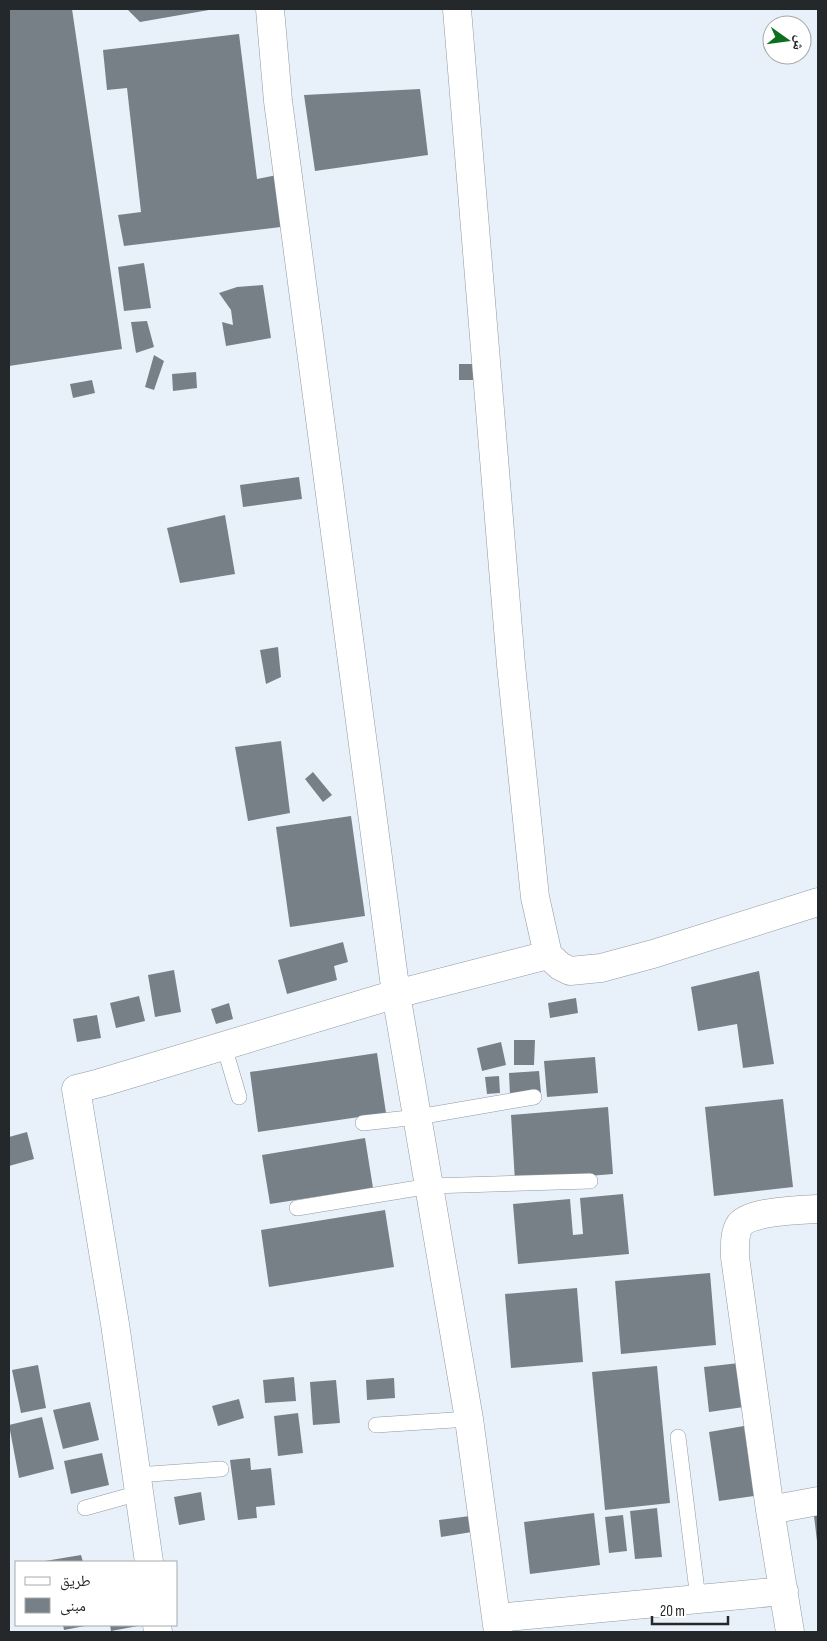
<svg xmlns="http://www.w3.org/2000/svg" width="827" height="1641" viewBox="0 0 827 1641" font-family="'Sofia Sans Condensed','Noto Naskh Arabic',sans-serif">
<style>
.building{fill:#788087}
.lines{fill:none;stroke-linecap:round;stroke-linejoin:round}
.service-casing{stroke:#9099a0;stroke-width:16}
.minor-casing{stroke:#9099a0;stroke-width:29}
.service{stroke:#fff;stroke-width:15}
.minor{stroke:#fff;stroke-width:28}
</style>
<rect width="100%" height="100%" fill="#e8f1f9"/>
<path class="building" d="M9,9H72L122,349L9,366Z
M127,9H208L209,10L140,22Z
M239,34L257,179L282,174L289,226L124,246L118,215L141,212L127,88L107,90L103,50Z
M420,89L428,155L315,171L304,95Z
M144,263L151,308L124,311L118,267Z
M263,285L271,338L226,346L222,322L233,325L231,310L219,293L237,287Z
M147,321L154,347L136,353L131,322Z
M154,355L164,361L154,390L145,387Z
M459,364H476V380H459Z
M196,372L197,388L173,391L172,374Z
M92,380L95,393L73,398L70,384Z
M299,477L302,499L243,507L240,485Z
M225,515L235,574L180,583L167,528Z
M278,647L281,677L266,684L260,650Z
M281,741L290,813L248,821L235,747Z
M313,772L332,795L323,802L305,779Z
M351,816L365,916L290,927L276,827Z
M343,942L348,962L334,966L337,980L287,994L278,960Z
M174,970L181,1012L155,1017L148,975Z
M759,971L774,1064L743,1068L737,1024L698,1031L691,987Z
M139,996L145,1021L116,1028L110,1003Z
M576,998L578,1013L550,1018L548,1003Z
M229,1003L233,1019L216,1024L211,1009Z
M97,1015L101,1038L77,1042L73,1019Z
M514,1040H535L534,1065H514Z
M501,1042L506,1065L482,1071L477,1048Z
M377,1053L386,1113L258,1132L250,1072Z
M595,1057L598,1093L547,1097L544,1061Z
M539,1071L541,1093L510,1095L509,1073Z
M499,1076L500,1093L487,1094L485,1077Z
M783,1099L793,1187L714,1196L705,1107Z
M608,1107L613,1174L515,1182L511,1115Z
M27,1132L34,1159L9,1166V1137Z
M365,1138L373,1188L270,1204L262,1155Z
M623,1194L629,1254L518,1264L513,1204L570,1199L573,1235L583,1234L580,1198Z
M385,1210L394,1267L269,1287L261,1230Z
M710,1273L716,1345L621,1354L615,1281Z
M577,1288L583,1362L511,1368L505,1294Z
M739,1363L744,1407L709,1412L704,1367Z
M38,1365L46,1408L21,1413L12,1370Z
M657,1366L670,1503L605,1510L592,1372Z
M294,1377L296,1401L265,1403L263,1380Z
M394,1378L395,1398L367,1400L366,1380Z
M336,1380L340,1423L313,1425L310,1382Z
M239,1399L244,1418L218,1426L212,1406Z
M90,1402L99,1440L63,1449L53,1410Z
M298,1413L303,1453L278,1456L274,1416Z
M42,1417L54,1469L19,1478L9,1425Z
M744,1426L754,1496L719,1501L709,1432Z
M102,1453L109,1485L71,1494L64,1461Z
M250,1458L251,1470L271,1468L275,1505L256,1507L257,1518L238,1520L230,1460Z
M201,1492L205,1520L179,1525L174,1497Z
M657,1508L662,1557L635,1559L630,1511Z
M594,1513L600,1565L530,1574L524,1522Z
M623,1515L627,1551L609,1553L605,1517Z
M470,1516L472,1532L441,1537L439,1520Z
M814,1516H818V1540L817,1541Z
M81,1555L83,1562H45V1561Z
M63,1625H85V1626L64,1630Z
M110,1625H138V1626L111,1631Z"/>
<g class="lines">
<defs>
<path id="service" d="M224,1046L239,1097
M363,1123L418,1117L534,1097
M297,1208L430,1186L590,1181
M376,1425L469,1419
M678,1437L698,1599
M136,1475L221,1469
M85,1508L139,1493"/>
<path id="minor" d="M270,9L278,101L396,994L469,1419L498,1632
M457,9L511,665L535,897L548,955L560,966L570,971L601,968L653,954L818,902
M770,1510L818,1501
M149,1562L115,1324L76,1089L100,1083L396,994L548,955
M496,1618L784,1591
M157,1625L158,1632
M790,1632L770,1510L735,1257C735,1247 734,1235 739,1226C747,1211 801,1210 818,1209"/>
</defs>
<use href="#service" class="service-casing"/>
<use href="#minor" class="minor-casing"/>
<use href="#service" class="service"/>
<use href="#minor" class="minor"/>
</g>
<rect width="827" height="1641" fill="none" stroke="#24282a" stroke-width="20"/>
<rect x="15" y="1561" width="162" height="65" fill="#ffffff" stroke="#a7a9aa"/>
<rect x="25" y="1577" width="25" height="8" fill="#ffffff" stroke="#a7a9aa"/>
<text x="60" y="1586" font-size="15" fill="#24282a">طريق</text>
<rect x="25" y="1598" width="25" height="15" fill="#788087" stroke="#a7a9aa"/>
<text x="60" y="1611" font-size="15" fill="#24282a">مبنى</text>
<g transform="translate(787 40) rotate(104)"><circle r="24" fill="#ffffff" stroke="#a7a9aa"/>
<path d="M0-4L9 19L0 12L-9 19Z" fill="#0d6f1e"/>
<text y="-8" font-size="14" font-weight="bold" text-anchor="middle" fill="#24282a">ش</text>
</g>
<path d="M652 1616v8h76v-8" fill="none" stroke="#24282a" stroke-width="2.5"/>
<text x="660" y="1616" font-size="15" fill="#24282a" stroke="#ffffff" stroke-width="4" paint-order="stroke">20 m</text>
</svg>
